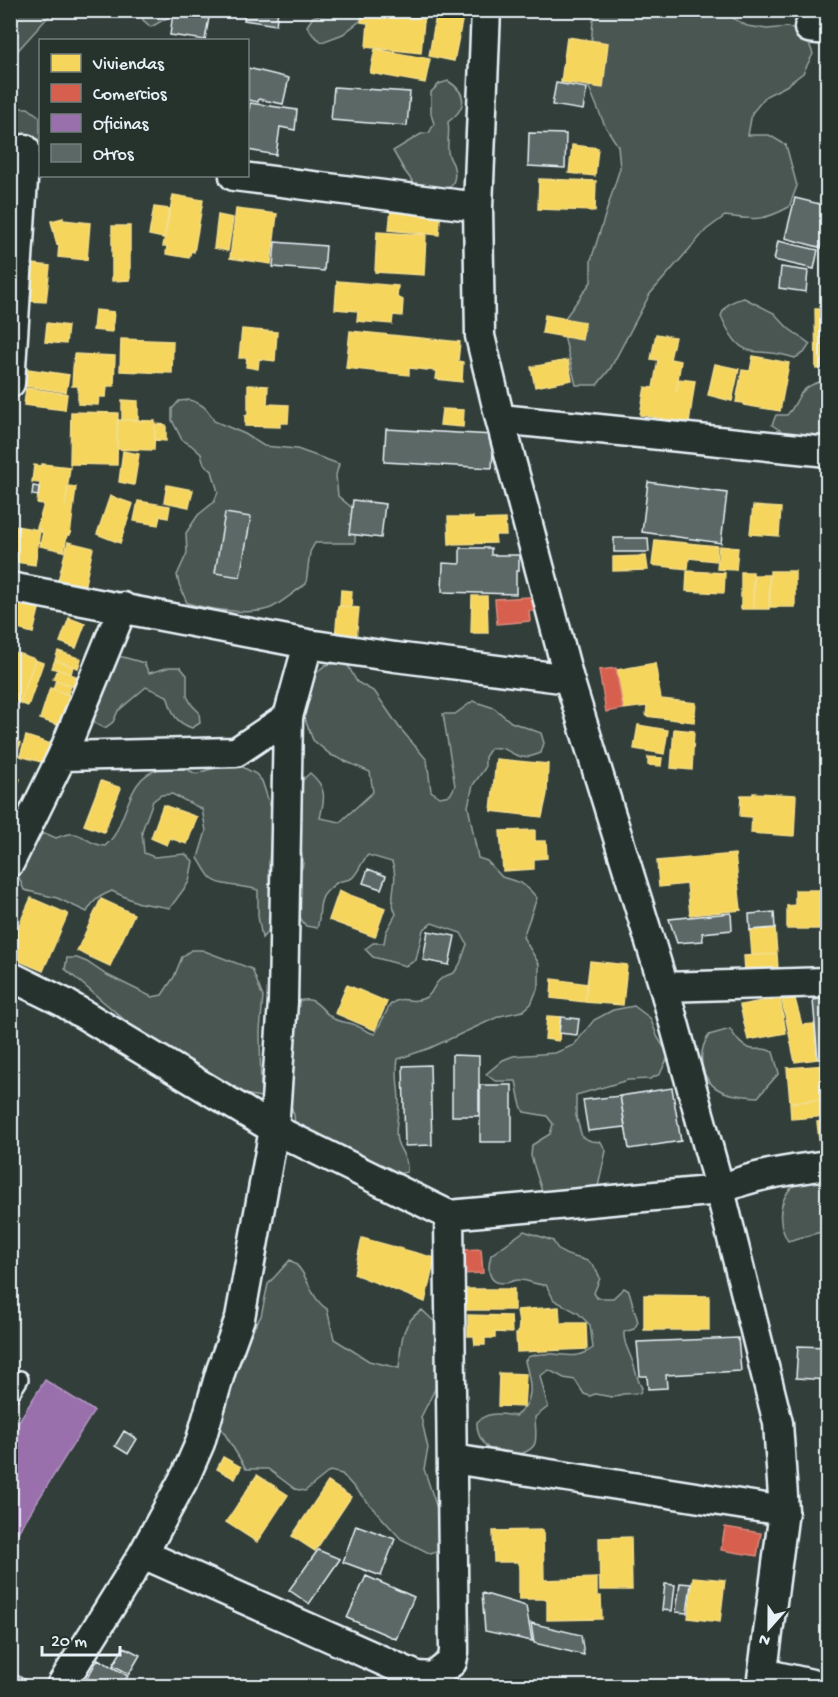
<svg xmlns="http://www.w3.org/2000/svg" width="838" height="1697" viewBox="0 0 838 1697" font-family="'Gochi Hand',sans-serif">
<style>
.green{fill:#495651;stroke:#98a4a4;stroke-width:1.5}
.homes{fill:#f6d55c;stroke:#f2dd8b;stroke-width:1.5}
.shops{fill:#d6604d;stroke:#db8c80;stroke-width:1.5}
.offices{fill:#9970ab;stroke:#b197c2;stroke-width:1.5}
.building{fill:#5c6865;stroke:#e8f1f8;stroke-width:1.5}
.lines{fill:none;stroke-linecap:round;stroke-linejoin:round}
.lane-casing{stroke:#e8f1f8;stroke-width:20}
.street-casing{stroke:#e8f1f8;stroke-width:33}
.lane{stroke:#26332d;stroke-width:15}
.street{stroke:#26332d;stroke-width:28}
</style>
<rect width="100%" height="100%" fill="#323e39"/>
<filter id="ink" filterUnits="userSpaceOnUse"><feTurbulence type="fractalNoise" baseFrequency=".0167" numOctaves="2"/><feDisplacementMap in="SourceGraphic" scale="12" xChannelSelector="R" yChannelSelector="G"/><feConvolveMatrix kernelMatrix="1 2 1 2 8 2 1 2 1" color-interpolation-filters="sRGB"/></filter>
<g filter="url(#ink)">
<path class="green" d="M11,10L56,11L48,17L11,58Z
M141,11H179L151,27L143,20Z
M336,11H373L343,34L322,42L313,35L307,26L313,17Z
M598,11H724L729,16L747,26L767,29L788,27L806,35L813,54L803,73L786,86L766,96L752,113L748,135H769L786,145L797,186L789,207C764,221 754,220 725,216L706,230L650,294L610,369L597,385H576L565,340V318L591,282V260L620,168L618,146L605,126L588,85L593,20Z
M448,81C469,94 466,109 448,122C450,133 447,141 448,151C448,156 451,160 453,164C461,189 442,192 424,197L404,170L393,151L421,134L429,133L434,124L431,114V92L439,84Z
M17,108H28L40,117V144L11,136V110Z
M744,298L774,313L788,328L810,344L804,353L795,358C753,344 744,367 721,316C725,304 732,301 744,298Z
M827,380V435C805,433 792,440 772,425L776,415H787C793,409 794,405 798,398C804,386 815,383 827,380Z
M190,400C203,404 208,409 214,421L245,434L264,446L297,449L339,464L336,475L338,496L356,511L355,543H315L310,552L306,584C295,591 283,602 271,608C252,616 207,609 187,603L179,584L177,575L187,553L186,533L198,515L214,502L218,492L212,471L204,464L201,454L191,445L182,440L172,420V409L179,401Z
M112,656L123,657L144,663L149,673L170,667H180L187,675V696L192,705L199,712L200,723L192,728C173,721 173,713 167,696L146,687L118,711L113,722L105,728L95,723L92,712Z
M346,662L357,682L375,692L399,727L427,760L431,791L440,797L450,795L455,786L443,714H455L473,701L494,708L511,722L541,733L544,743L541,753C535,755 529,758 522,757C509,755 509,746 491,748L485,757V768L473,785L468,806L478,858L487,861L502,877L521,883L530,890L537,898L523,937L539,964V985L531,1004L523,1011L500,1016L430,1048L398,1059C395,1074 399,1088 399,1102C399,1115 394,1128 397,1141C401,1154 408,1156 407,1172L397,1174L295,1126L294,1115L287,1093L293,1003C318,993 317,1008 334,1019C339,1022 347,1022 353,1024C361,1027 366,1032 375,1034L390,1005C402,994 409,1004 422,999C438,994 428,980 454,973L460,964L467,944L461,933L432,923L423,930L416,960L406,966L373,957L365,949L373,943H384L386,932L396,914C387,895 400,882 392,862L368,855C361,862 359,872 352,878C347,881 343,880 338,882C333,885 323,894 322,899C318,909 321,917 317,928L306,926C297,916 290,896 295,882C298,875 304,869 303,861C299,831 282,796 310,773C327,787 325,798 320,818L340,822L373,792L370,772L331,755L313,740L297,699L308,681L325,665Z
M177,764L196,774L207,770L237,764L256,774L262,781L272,811L269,863L270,929L262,938L258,916V890C244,885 220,887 211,878C206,873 202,864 198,858L206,831L202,809L172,794L161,795L153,801L142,831L144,853L154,857L185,854L193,861L189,882L170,908C160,906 150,905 140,903C136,902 118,894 112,891C100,896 93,900 87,912L57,898L24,890L16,870L35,835L47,834L56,838C85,826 80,843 105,846C113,839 116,833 120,823C135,787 136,771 177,764Z
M191,950H202L252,969L263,997L260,1031L261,1097L239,1093L147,1039L65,969L67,958H77L87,962L105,974L152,997L162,995L174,977L182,957Z
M634,1006L650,1018L658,1038L669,1055L660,1074L650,1079L628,1080L576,1095V1116L582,1137L591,1141L601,1142L606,1151L597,1191L544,1198L531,1156L532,1145L550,1134L553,1124L547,1116L524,1112C518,1102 519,1093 516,1081H495L486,1074L503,1060L513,1056L555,1053L574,1045L594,1020L613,1010Z
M730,1029C736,1038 742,1048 753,1049C763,1050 763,1047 773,1052L779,1073L758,1097C747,1096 734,1096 724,1092C700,1083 696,1054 709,1035Z
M818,1176L827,1181L825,1202L827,1224L821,1232L788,1241C771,1213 784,1179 818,1176Z
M524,1231L553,1241C555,1244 556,1247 559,1250C573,1263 590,1251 600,1278L594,1293L597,1298H613L624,1288L629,1291L638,1322L634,1329L624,1332C623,1343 629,1351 632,1360C636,1370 636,1378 642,1388L640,1393L623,1394L612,1397L595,1394L590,1396L584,1394L575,1380L564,1378L549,1370L540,1376L548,1407L535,1417C535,1425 537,1435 535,1443C532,1453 509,1458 499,1459C488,1448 476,1439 477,1422C488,1411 501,1414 515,1416C536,1402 531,1383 525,1361L528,1357C532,1356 537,1354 542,1354C563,1352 574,1362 593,1348L590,1325L578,1313L554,1300L546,1285C535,1285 526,1279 518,1280C513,1280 509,1283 504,1283C486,1284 488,1266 491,1255Z
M290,1260C309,1271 308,1297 327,1309L334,1339L369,1361L399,1368C401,1345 400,1323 422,1310L437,1324L435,1389L421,1417L428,1448L424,1469L444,1529L441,1550L431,1554L401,1539L342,1474L330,1471L305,1491L295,1489L268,1469H246L220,1426L222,1382L261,1316L268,1284Z"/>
<path class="homes" d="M362,10H425L421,53L366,47L368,23L361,22Z
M436,16L462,21L454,61L429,56Z
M567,37L608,43L603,88L561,82Z
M375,49L430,59L425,83L370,73Z
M572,145L598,148L595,176L569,173Z
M539,179L596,181L595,211L538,209Z
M173,195L203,200L194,252L191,251L189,258L166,254L167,246H163Z
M392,199L441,204L439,235L389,230Z
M154,207L169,209L164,238L149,235Z
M236,209L277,214L271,264L230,258Z
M218,215L233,218L228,251L214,248Z
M63,218V220L90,223L87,260L58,257L59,244L57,245L51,221Z
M112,226H130V280L112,281Z
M377,232L426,235L424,275L375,272Z
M33,264L50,266L46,302L29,301Z
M337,281L398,286L397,297L403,300L402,316L393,315L392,324L357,321L358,311L335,309Z
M815,309H828V368L816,369Z
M95,310L114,312L112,332L93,330Z
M545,315L585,322L582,340L542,333Z
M47,323L68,326L66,344L45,342Z
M242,329L277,332L275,361L259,359L258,369L246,367L247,358H239Z
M350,331L460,342L458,361L463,362L462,382L436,379L437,371L409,368V375L346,368Z
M656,334L675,337L670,359L681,361L676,392L679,379L695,381L689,423L640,415L645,387L653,388L658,360L651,359Z
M121,339L173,341L172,373L120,371Z
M74,354L115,356L114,386H107L106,397H99L98,405L78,404V386H72Z
M753,356L789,363L780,411L744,405V403L736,402L742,370L750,371Z
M568,360L572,380L535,387L531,367Z
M715,364L739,369L732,401L708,395Z
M28,369L69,375L66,392L26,386Z
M248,385L268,386L267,404L289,405L288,423H280V427L245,426V416L248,415Z
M26,388L67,394L65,410L24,405Z
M122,400L138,401V420H122Z
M442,409L464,410L463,427L440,425Z
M71,412L118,413L117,465L70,464Z
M117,420L155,421L154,450L117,449Z
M155,424L166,425V441L155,440Z
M123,451L139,454L134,485L119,482Z
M42,464L70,467L65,507L68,486L76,487L70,535H67L64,551L40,546L43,532H41V529L37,528L44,504L37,503L40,483L32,482L34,465L42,466Z
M167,485L193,490L189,507L164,502Z
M110,496L133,504L120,543L97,534Z
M138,501L170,506L168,518L160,516L158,525L134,521Z
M753,506L781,508L779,536L750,534Z
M448,517H473V520L505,519L506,535H495L496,543L449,544Z
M10,525L40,530L35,565L10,561Z
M655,540L717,546L716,561L689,558L688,569L652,565Z
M68,542L93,548L84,588L58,581Z
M719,546L738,548L736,570L717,569Z
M646,556L648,570L613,571V557Z
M687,571L725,573L724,593L686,591Z
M770,571H795V607H770Z
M741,572H753V609H741Z
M754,575H769V609H754Z
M341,590L352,591L351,607L340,606Z
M10,595L18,597L10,633Z
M472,596H487L488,633H471Z
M21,597L41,601L33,633L14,628Z
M338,606L359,608L356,640L335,638Z
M69,618L85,624L76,648L60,642Z
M58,651L81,659L78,668L55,660Z
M14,652L35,659L20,703L10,700V662Z
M35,660L43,663L28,706L20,703Z
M55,660L73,666L71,674L52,668Z
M655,663L661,699L696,703L694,722L646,716L647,706L623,709L616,670Z
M57,669L78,677L75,687L53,679Z
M56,680L71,685L68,694L53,689Z
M50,688L72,696L61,726L40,719Z
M638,725L668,730L664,754L634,749Z
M674,729L694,731L692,770L671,768Z
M26,736L51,744L45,763L20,756Z
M10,739L21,743L10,767Z
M648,757L662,758L661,766L648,765Z
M496,759L548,764L547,794L542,817L491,811Z
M10,775L20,779L14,795L10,793Z
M101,781L121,788L104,832L84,825Z
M753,793L796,795L794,836L751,833L752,817L740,816L741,795H753Z
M163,805L197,817L187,844L170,838L167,845L151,838Z
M535,830V841H546L547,858L534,859V869L503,871L500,831Z
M735,854L741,910L690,915L687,884L659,887L657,861Z
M795,890H820V929H787V906L795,905Z
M339,891L385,908L375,937L329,920Z
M31,898L68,914L43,971L10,957V945Z
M101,899L134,914L110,966L77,951Z
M775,928L777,954L752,955L750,930Z
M777,954L778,969L745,971L744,956Z
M590,961L627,965L623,1005L585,1002Z
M552,979L587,984L585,1002L551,998Z
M347,985L387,1002L375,1030L335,1013Z
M780,998L786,1033L748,1040L740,1005Z
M795,999L802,1025L814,1024L817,1059L795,1062L782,1000Z
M547,1016L561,1017L559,1041L545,1039Z
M828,1065V1099L790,1102L787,1068Z
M828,1099V1116L791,1119L790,1103Z
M828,1121V1156L821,1157L817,1122Z
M362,1238L435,1258L425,1302L354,1274Z
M459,1289H514V1310H459Z
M644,1295L709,1296V1330H644Z
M559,1307L560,1323H586L587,1349L517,1352L516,1334H518L519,1324L517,1310Z
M468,1315L511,1316L512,1333L495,1332V1338H485V1345H475L474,1336H468Z
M499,1373L526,1374L524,1407L498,1406Z
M223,1457L241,1467L235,1479L217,1469Z
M257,1475L288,1495L257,1542L226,1522Z
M328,1482L351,1497L315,1551L292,1536Z
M543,1530L544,1580L597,1578V1596H601L602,1619L547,1620V1599H519V1562H494L493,1531Z
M631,1537L632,1590H600L599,1538Z
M693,1577L725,1580L720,1622L688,1618Z"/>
<path class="shops" d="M529,597H546V610L529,611L530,621L497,624L495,599Z
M616,668L623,709L606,712L599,670Z
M481,1249L483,1273L461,1274L459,1250Z
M725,1527L761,1533L757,1556L721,1550Z"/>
<path class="offices" d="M45,1380L94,1411L10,1545V1435Z"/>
<path class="building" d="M245,10H278L276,25L244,20Z
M173,13L209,18L205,40L170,35Z
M248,68L289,78L283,104L259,99L258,102L248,100Z
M556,83L587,88L583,110L552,105Z
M334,87L410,92L407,126L331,120Z
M250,103L297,110L295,130L280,127L276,155L248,150V120Z
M529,133L566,134L565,168L528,166Z
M795,198L828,206V227L822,248L785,238Z
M778,241L818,250L814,269L774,260Z
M275,242L326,246L324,271L273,267Z
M781,267L808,271L806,292L779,288Z
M386,429L494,435L492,468L384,462Z
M648,482L727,493L721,543L642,532Z
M33,486L39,487L38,496L32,495Z
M353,500L385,504L381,538L349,534Z
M225,513L251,517L240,577L215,573Z
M614,538H648L649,552H614Z
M460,548H491V555H519V571H516V594L442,592L443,563L460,564Z
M368,869L386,876L381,889L363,883Z
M774,912L775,928L750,930L749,914Z
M731,913L732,930L702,933L703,941L677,943L669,919Z
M428,931L455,936L449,965L423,960Z
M828,998V1058L818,1059L813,1000Z
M561,1017L579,1019L577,1035L559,1033Z
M452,1055L479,1056V1116H452Z
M430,1065L432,1145L405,1146L403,1066Z
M480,1085H512V1142H480Z
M672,1088L681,1141L629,1149L620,1096Z
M620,1096L625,1127L588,1131L583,1100Z
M738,1338L741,1371L666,1375L667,1388L648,1389L647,1376H640L637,1342Z
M798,1346L828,1347V1380L796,1378Z
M124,1431L137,1439L128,1454L115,1446Z
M356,1525L395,1539L381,1576L343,1562Z
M318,1550L340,1559L309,1604L289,1590Z
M366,1576L414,1597L396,1639L347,1618Z
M680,1583L691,1584L687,1613L676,1612Z
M665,1584L675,1585L672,1611L662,1610Z
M482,1593L526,1606L532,1641L485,1631Z
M531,1623L581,1635L584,1655L534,1643Z
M124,1647L140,1655L129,1674L113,1665Z
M98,1659L128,1676L121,1686H94L85,1682Z
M10,1671L32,1684L30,1686H10Z
M79,1679L92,1686H75Z"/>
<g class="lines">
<defs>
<path id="lane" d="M10,1395L20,1379"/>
<path id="street" d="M486,10L478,207L480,336L500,419L569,679L664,987L720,1190L778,1423L784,1511L761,1686
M809,28L828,30
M234,176L478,207
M10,383L25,149
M500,419L828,452
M10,587L308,644L395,657L569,679
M62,756L236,752L288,717
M10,862L62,756L123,607
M10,976L63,1002L274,1129L449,1215L720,1190C754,1174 791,1170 828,1165
M664,987L828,982
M453,1459L784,1511
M143,1554L417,1676L433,1677L452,1662L454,1652L449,1215
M763,1673L821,1686
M61,1686L143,1554L186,1475L200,1443L221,1370L240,1318L274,1129L283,1002L288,717L308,644"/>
</defs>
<use href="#lane" class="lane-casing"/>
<use href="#street" class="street-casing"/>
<use href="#lane" class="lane"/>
<use href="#street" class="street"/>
</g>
</g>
<rect width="838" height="1697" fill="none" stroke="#26332d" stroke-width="36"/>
<rect x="18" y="18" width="802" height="1661" fill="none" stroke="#e8f1f8" stroke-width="2" filter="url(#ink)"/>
<rect x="39" y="39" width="210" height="138" fill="#26332d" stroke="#747f7e" stroke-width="1.5"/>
<rect x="51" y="54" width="30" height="18" fill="#f6d55c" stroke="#747f7e" stroke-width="1.5"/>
<text x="93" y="69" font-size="18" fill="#e8f1f8">Viviendas</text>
<rect x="51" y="84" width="30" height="18" fill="#d6604d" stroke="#747f7e" stroke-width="1.5"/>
<text x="93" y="99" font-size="18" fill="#e8f1f8">Comercios</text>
<rect x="51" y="114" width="30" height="18" fill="#9970ab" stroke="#747f7e" stroke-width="1.5"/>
<text x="93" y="129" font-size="18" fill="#e8f1f8">Oficinas</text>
<rect x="51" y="144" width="30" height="18" fill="#5c6865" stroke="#747f7e" stroke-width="1.5"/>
<text x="93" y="159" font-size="18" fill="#e8f1f8">Otros</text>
<g transform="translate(769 1628) rotate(201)" stroke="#26332d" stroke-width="4.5" paint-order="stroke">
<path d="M0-4.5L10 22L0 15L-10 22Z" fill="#e8f1f8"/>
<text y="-9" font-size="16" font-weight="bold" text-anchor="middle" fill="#e8f1f8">N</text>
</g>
<path d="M42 1646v9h78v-9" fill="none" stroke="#e8f1f8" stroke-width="3"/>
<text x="51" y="1646" font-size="18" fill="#e8f1f8" stroke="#26332d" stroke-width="4.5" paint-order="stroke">20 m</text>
</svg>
